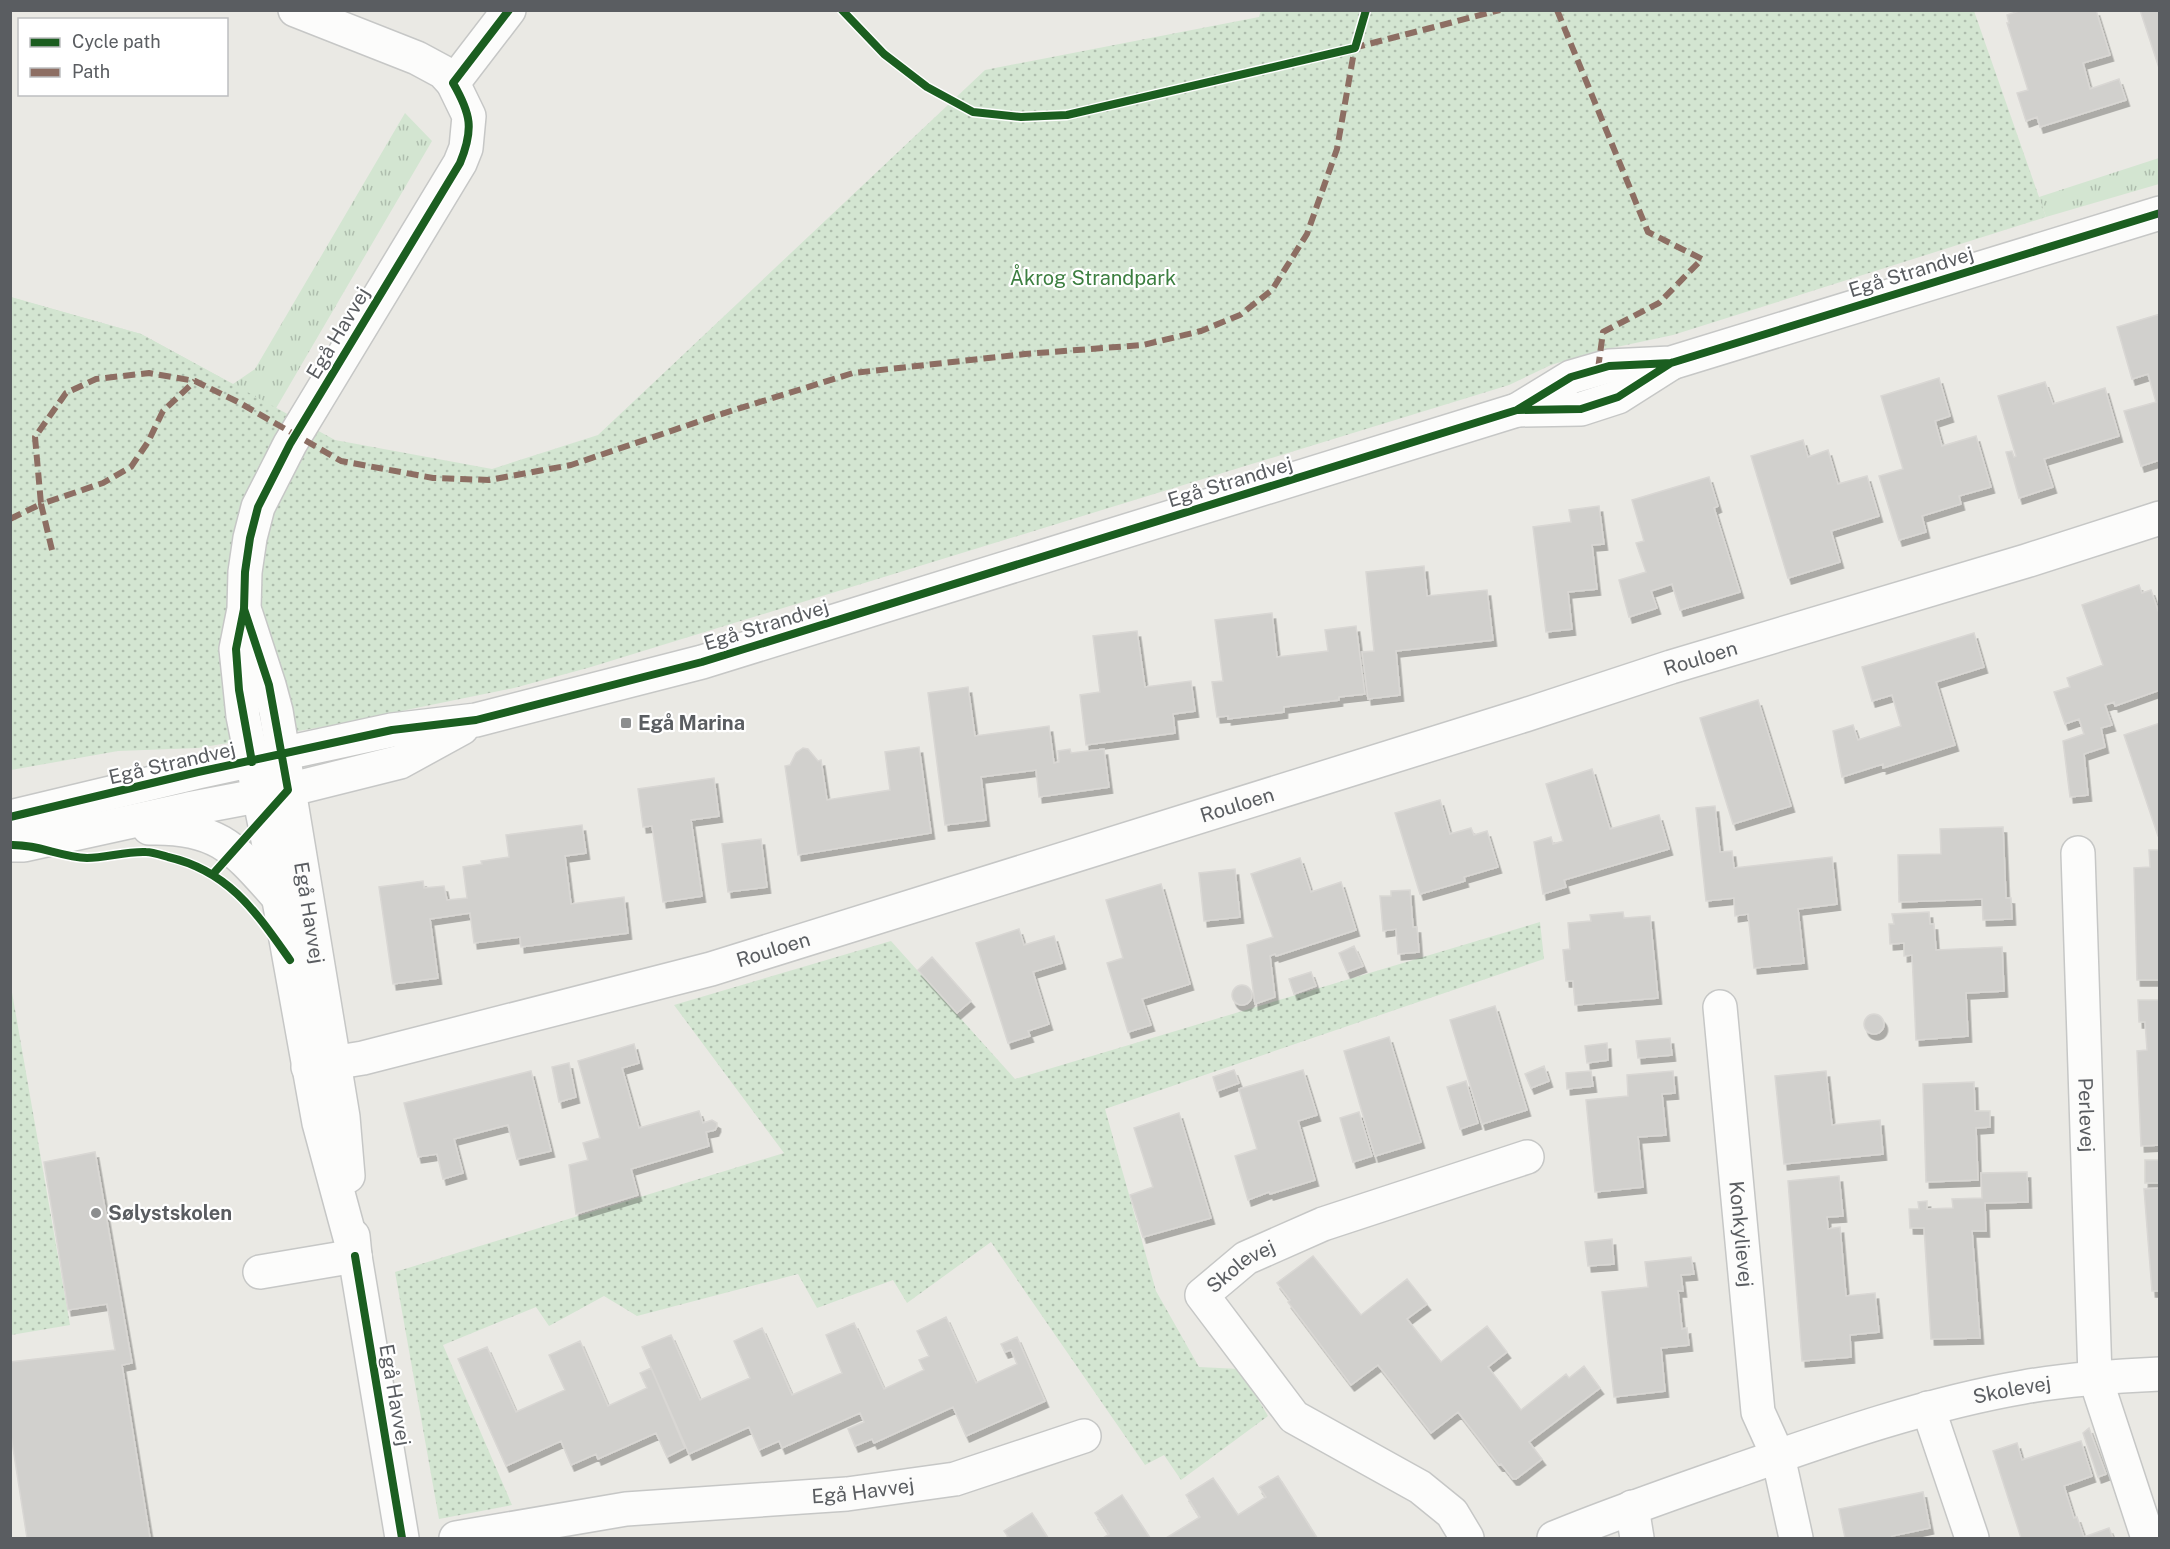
<svg xmlns="http://www.w3.org/2000/svg" width="2170" height="1549" viewBox="0 0 2170 1549" font-family="'Public Sans',sans-serif">
<style>
.grass{fill:url(#grass-tufts)}
.park{fill:url(#park-dots)}
.building{fill:#d1d0cd;stroke:#d9d7d4;stroke-width:1.5;filter:url(#shadow)}
.lines{fill:none;stroke-linecap:round;stroke-linejoin:round}
.minor-casing{stroke:#c6c7c6;stroke-width:36}
.minor{stroke:#fcfcfb;stroke-width:33}
.quiet{stroke:#8d6e63;stroke-width:6;stroke-dasharray:12 6;stroke-linecap:butt}
.cycleway-casing{stroke:#fff;stroke-width:11}
.cycleway{stroke:#1b5e20;stroke-width:8}
.poi-dot{fill:#8c8e8f;stroke:#fff;stroke-width:2}
.labels{text-anchor:middle;stroke-width:4.5;stroke-linejoin:round;paint-order:stroke}
.street-label{font-size:20px;fill:#5a5d61;stroke:#fff}
.park-label{font-size:20px;fill:#3c7f40;stroke:#fff}
.poi-label{font-size:20px;font-weight:bold;fill:#5a5d61;stroke:#fff;text-anchor:start}
</style>
<defs>
<pattern id="grass-tufts" width="24" height="20" patternUnits="userSpaceOnUse" patternTransform="scale(1.5)"><rect width="24" height="20" fill="#d3e5d1"/><path d="M3 7l-1-3M5 7V3M7 7l1-3M15 17l-1-3M17 17v-4M19 17l1-3" fill="none" stroke="#aebdad"/></pattern>
<pattern id="park-dots" width="8" height="8" patternUnits="userSpaceOnUse" patternTransform="scale(1.5)"><rect width="8" height="8" fill="#d3e5d1"/><path d="M2 2h.1M6 6h.1" fill="none" stroke="#aebdad" stroke-width="1.8" stroke-linecap="round"/></pattern>
<filter id="shadow"><feDropShadow dx="3.5" dy="6" stdDeviation="0" flood-color="#0004"/></filter>
</defs>
<rect width="100%" height="100%" fill="#eae9e4"/>
<path class="grass" d="M405,113L432,141L233,482L11,297L141,334L233,384L255,369Z
M2159,158V184L2046,217L2039,197Z"/>
<path class="park" d="M1261,10L1974,11L2046,217L1673,335L1593,352L1551,365L1509,385L591,667L514,688L328,726L198,748L118,751L11,770L10,297L141,334L335,440L492,469L598,435L985,70L1259,17Z
M1540,922L1544,959L1105,1109L1156,1291L1199,1367L1240,1369L1268,1416L1181,1480L1164,1455L1145,1465L991,1242L907,1303L893,1280L817,1308L798,1274L637,1316L604,1296L549,1326L536,1307L443,1345L512,1505L439,1519L395,1272L784,1153L674,1005L891,941L1015,1079Z
M10,981L70,1325L11,1335H10Z"/>
<path class="building" d="M2022,10H2096L2110,55L2083,63L2090,89L2119,79L2126,100L2040,127L2037,117L2026,121L2017,93L2028,90L2007,23H2009L2007,15Z
M2140,10H2160V71Z
M2160,314V460L2141,466L2124,411L2156,402L2148,374L2132,379L2117,327Z
M1939,378L1950,416L1935,421L1942,446L1976,436L1991,487L1959,496L1961,504L1922,516L1926,532L1899,540L1879,476L1903,469L1881,396Z
M2045,382L2053,404L2105,388L2119,436L2044,459L2053,487L2019,498L2006,452L2012,451L2014,457L2016,456L1998,396Z
M1803,440L1808,457L1828,450L1838,484L1867,476L1879,516L1831,531L1840,562L1788,578L1751,456Z
M1709,477L1718,506L1714,508L1740,592L1680,610L1672,584L1651,591L1657,608L1629,617L1619,580L1646,572L1636,543L1644,541L1632,500Z
M1599,506L1604,544L1592,545L1597,589L1568,592L1572,629L1546,632L1533,527L1571,522L1569,510Z
M1424,566L1427,596L1487,590L1493,640L1396,651L1400,695L1368,699L1362,652L1374,651L1366,572Z
M2139,585L2142,593L2151,590L2160,616V690L2115,706L2114,702L2105,705L2112,725L2101,728L2105,747L2084,754L2088,795L2070,797L2063,741L2084,734L2079,719L2065,724L2054,692L2070,687L2067,678L2103,665L2082,605Z
M1272,613L1277,657L1328,651L1325,630L1356,626L1365,694L1339,697V700L1284,707V712L1228,719V716L1217,717L1212,682L1223,681L1215,620Z
M1137,631L1145,687L1191,681L1195,711L1173,714L1175,733L1086,745L1080,695L1100,692L1093,636Z
M1974,633L1984,667L1936,682L1955,745L1883,768V764L1842,777L1833,731L1853,725L1858,740L1901,726L1892,695L1872,701L1862,667Z
M968,687L975,736L1049,726L1054,763L1059,762L1058,751L1070,749L1071,753L1104,749L1109,787L1039,797L1036,770L981,777L986,820L945,825L928,693Z
M1758,700L1791,806L1733,824L1700,718Z
M2160,723V836H2158L2124,735Z
M919,747L931,833L798,855L785,766L790,765L796,753L803,748L808,749L818,761L821,760L827,800L890,790L885,752Z
M1592,769L1610,829L1659,815L1669,849L1564,880L1566,887L1543,894L1534,842L1551,837L1553,844L1563,841L1546,784Z
M714,778L719,816L691,820L702,896L663,902L652,826L643,827L638,789Z
M1440,800L1450,834L1471,828L1474,835L1487,831L1498,867L1464,877L1465,881L1420,894L1395,813Z
M1715,806L1720,852L1732,851L1734,868L1832,857L1837,904L1798,909L1804,963L1754,968L1748,914L1735,916L1734,898L1706,901L1696,808Z
M582,825L586,853L565,856L571,904L624,897L628,933L521,947L520,937L474,943L470,913L430,919L438,978L393,984L379,887L423,881L424,888L444,886L447,900L467,898L463,867L482,864L481,861L509,857L506,835Z
M2003,827L2006,898H2011L2012,919L1983,920L1982,899L1899,902L1898,855L1941,854L1940,829Z
M761,839L767,887L728,892L722,844Z
M2149,850H2160V980H2137L2134,868L2150,867Z
M1300,858L1311,892L1341,882L1356,930L1276,956L1275,954L1270,956L1275,997L1255,1004L1247,945L1273,937L1251,874Z
M1235,869L1240,917L1204,921L1199,873Z
M1161,884L1190,984L1142,999L1151,1025L1128,1032L1107,963L1123,958L1106,900Z
M1410,890L1413,927H1417L1419,952L1398,954L1396,929L1383,931L1380,896H1391V891Z
M1623,912L1624,918L1650,916L1658,998L1575,1005L1573,981H1566L1563,950L1570,949L1568,923L1591,921L1590,915Z
M1929,912L1930,924H1934L1936,950L2002,947L2004,991L1966,993L1968,1036L1916,1040L1912,955L1904,956V943L1890,944L1889,924H1894L1892,914Z
M1019,929L1024,945L1054,936L1062,963L1033,972L1049,1024L1028,1031L1030,1036L1008,1043L976,943Z
M1354,946L1363,966L1347,972L1339,953Z
M932,957L971,1001L957,1013L918,970Z
M1311,972L1316,986L1294,994L1289,979Z
M1232 995a10 10 0 1 1 20 0a10 10 0 1 1-20 0Z
M2138,1000H2160V1145L2141,1146L2137,1051L2147,1050L2145,1022H2139Z
M1495,1006L1527,1110L1482,1124L1450,1020Z
M1864 1024a10 10 0 1 1 20 0a10 10 0 1 1-20 0Z
M1389,1037L1421,1142L1375,1156L1344,1051Z
M1670,1038L1672,1055L1638,1058L1636,1041Z
M1607,1043L1608,1060L1587,1063L1585,1046Z
M634,1044L639,1063L622,1068L639,1128L699,1111L703,1123L712,1120L717,1123V1126L715,1130L706,1132L709,1146L631,1169L638,1195L576,1214L569,1165L588,1160L583,1143L600,1138L578,1061Z
M569,1063L576,1097L559,1102L552,1067Z
M1544,1066L1549,1081L1531,1088L1525,1074Z
M1234,1070L1239,1083L1217,1091L1213,1077Z
M1303,1070L1317,1115L1298,1121L1315,1180L1270,1194L1269,1192L1248,1200L1235,1156L1257,1149L1239,1089Z
M531,1071L551,1151L517,1159L508,1125L454,1139L463,1173L443,1179L437,1154L418,1157L404,1103Z
M1591,1071L1593,1086L1567,1089L1566,1073Z
M1673,1071L1675,1093L1662,1094L1666,1135L1638,1137L1643,1187L1595,1192L1586,1100L1628,1096L1627,1075Z
M1826,1071L1832,1125L1880,1120L1883,1154L1784,1164L1775,1076Z
M1466,1081L1478,1123L1460,1129L1447,1087Z
M1974,1082L1975,1111H1990V1127L1976,1128L1978,1180L1926,1182L1923,1084Z
M1359,1112L1372,1156L1353,1162L1340,1118Z
M1179,1113L1211,1218L1143,1237L1130,1195L1153,1187L1134,1128Z
M95,1152L132,1363L122,1365L150,1538H27L10,1429V1362L115,1350L107,1304L68,1310L44,1162Z
M2145,1160H2160V1183H2145Z
M2027,1172L2028,1202L1985,1203L1986,1231H1972L1980,1338L1931,1339L1924,1228H1910L1909,1209H1919L1918,1202L1927,1201V1209L1953,1208L1952,1199L1982,1198L1981,1173Z
M1839,1176L1843,1216L1827,1217L1828,1229L1840,1227L1846,1296L1875,1293L1879,1332L1850,1335L1851,1357L1802,1361L1788,1181Z
M2160,1188V1291H2152L2144,1189Z
M1612,1239L1614,1264L1588,1266L1585,1242Z
M1313,1256L1361,1315L1407,1279L1427,1304L1407,1319L1441,1362L1487,1326L1507,1352L1488,1367L1521,1410L1566,1374L1569,1378L1584,1366L1600,1388L1529,1442L1542,1459L1516,1479H1513L1501,1464L1499,1465L1458,1412L1431,1433L1378,1365L1351,1385L1288,1302L1290,1300L1277,1283Z
M1691,1257L1694,1274L1681,1275L1683,1291H1678L1682,1329L1687,1328L1689,1345L1661,1348L1665,1391L1614,1397L1602,1292L1648,1287L1645,1262Z
M946,1317L976,1383L1017,1364L1011,1350L1005,1352L1001,1344L1017,1337L1045,1401L966,1436L953,1407L874,1443L872,1439L855,1446L848,1429L864,1422L860,1413L782,1448L779,1441L759,1450L749,1427L689,1454L642,1347L671,1335L700,1400L750,1378L734,1341L762,1328L792,1395L842,1373L826,1335L854,1323L884,1389L924,1370L919,1360L929,1356L917,1331Z
M580,1341L608,1406L647,1388L640,1373L651,1368L685,1448L667,1457L656,1433L598,1459L596,1454L571,1465L561,1441L506,1466L458,1359L487,1347L516,1412L565,1390L549,1355Z
M2089,1428L2106,1474L2098,1477L2083,1433Z
M2081,1441L2092,1476L2064,1486L2074,1518L2077,1517L2084,1537L2109,1528L2113,1538H2021L1993,1451L2017,1443L2022,1460Z
M1278,1476L1317,1538H1166L1200,1517L1186,1495L1213,1478L1238,1515L1266,1497L1259,1487Z
M1923,1492L1930,1528L1892,1536V1538H1845L1839,1509Z
M1122,1495L1150,1538H1103L1109,1534L1095,1513Z
M1032,1513L1048,1538H1008H1009L1004,1531Z"/>
<g class="lines">
<defs>
<g id="minor">
<path d="M295,10L417,58L443,72L453,83L469,116L466,148L460,163L290,444L258,507L250,538L245,572L244,609L236,649L243,716L270,850L319,1123L355,1256"/>
<path d="M453,83L509,10"/>
<path d="M1517,410L1581,409L1618,397L1670,364"/>
<path id="s1" d="M246,614L269,685L276,711L343,1117L348,1176"/>
<path d="M10,817L198,772L392,730L476,720L702,662L1517,410L1571,377L1609,366L1671,363L2160,213"/>
<path d="M149,828C219,826 236,850 279,898"/>
<path d="M10,845H24L188,809L288,790L400,762L462,728"/>
<path id="s2" d="M2078,853L2095,1377L2148,1538"/>
<path id="s3" d="M1720,1007L1758,1412L1778,1456L1796,1538"/>
<path id="s4" d="M308,1067L363,1058L711,969L1525,715L1671,667L2026,561L2160,518"/>
<path d="M353,1236L355,1256L402,1538"/>
<path d="M260,1272L355,1256"/>
<path d="M1928,1408L1972,1538"/>
<path d="M1632,1507L1637,1538"/>
<path id="s5" d="M456,1538L626,1509L847,1494L955,1479L1084,1436"/>
<path id="s6" d="M1467,1538L1452,1513L1420,1487L1294,1417L1202,1295L1246,1258L1323,1224L1527,1157"/>
<path id="s7" d="M1554,1538C1612,1514 1673,1493 1733,1472C1827,1439 1925,1404 2024,1387C2069,1379 2114,1376 2160,1374"/>
</g>
</defs>
<use href="#minor" class="minor-casing"/>
<use href="#minor" class="minor"/>
<path class="quiet" d="M1557,10L1648,232L1702,259L1659,303L1603,332L1598,369
M1353,48L1500,10
M10,519L41,504L35,437L66,393L96,379L149,373L195,381L240,403L341,461L433,478L489,480L571,465L715,416L853,373L1025,354L1143,345L1201,331L1240,315L1272,290L1307,234L1337,149L1355,46
M52,550L41,504L103,483L131,467L148,442L163,411L195,381"/>
<defs>
<path id="cycleway" d="M842,10L884,54L927,87L973,112L1021,117L1067,115L1355,48L1366,10
M1518,410L1581,409L1618,397L1671,363
M252,762L239,690L236,649L244,609L245,572L250,538L258,507L290,444L460,163C474,129 471,114 453,83L509,10
M10,817L198,772L392,730L476,720L702,662L1517,410L1571,377L1609,366L1671,363L2160,213
M10,845C37,844 61,857 87,858C106,858 126,851 146,852C153,852 161,855 168,857C229,871 256,912 290,960
M213,874L288,790L269,685L244,609
M355,1256L402,1538"/>
</defs>
<use href="#cycleway" class="cycleway-casing"/>
<use href="#cycleway" class="cycleway"/>
</g>
<g class="poi-dot">
<rect x="620" y="717" width="12" height="12" rx="3"/>
<circle cx="96" cy="1213" r="6"/>
</g>
<g class="labels">
<g class="street-label">
<text transform="translate(1911 272) rotate(-17)" y="7">Egå Strandvej</text>
<text transform="translate(338 333) rotate(-59)" y="7">Egå Havvej</text>
<text transform="translate(1230 482) rotate(-17)" y="7">Egå Strandvej</text>
<text transform="translate(766 625) rotate(-17)" y="7">Egå Strandvej</text>
<text dy="7" stroke="none"><textPath href="#s4" startOffset="1452">Rouloen</textPath></text>
<text transform="translate(172 763) rotate(-13)" y="7">Egå Strandvej</text>
<text dy="7" stroke="none"><textPath href="#s4" startOffset="966">Rouloen</textPath></text>
<text dy="7" stroke="none"><textPath href="#s1" startOffset="306">Egå Havvej</textPath></text>
<text dy="7" stroke="none"><textPath href="#s4" startOffset="480">Rouloen</textPath></text>
<text dy="7" stroke="none"><textPath href="#s2" startOffset="262">Perlevej</textPath></text>
<text dy="7" stroke="none"><textPath href="#s3" startOffset="228">Konkylievej</textPath></text>
<text dy="7" stroke="none"><textPath href="#s6" startOffset="416">Skolevej</textPath></text>
<text dy="7" stroke="none"><textPath href="#s7" startOffset="482">Skolevej</textPath></text>
<text transform="translate(395 1395) rotate(80)" y="7">Egå Havvej</text>
<text dy="7" stroke="none"><textPath href="#s5" startOffset="410">Egå Havvej</textPath></text>
</g>
<g class="park-label">
<text x="1093" y="285">Åkrog Strandpark</text>
</g>
<g class="poi-label">
<text x="638" y="730">Egå Marina</text>
<text x="108" y="1220">Sølystskolen</text>
</g>
</g>
<rect width="2170" height="1549" fill="none" stroke="#5a5d61" stroke-width="24"/>
<rect x="18" y="18" width="210" height="78" fill="#ffffff" stroke="#bdbec0" stroke-width="1.5"/>
<rect x="30" y="38" width="30" height="9" fill="#1b5e20" stroke="#bdbec0" stroke-width="1.5"/>
<text x="72" y="48" font-size="18" fill="#5a5d61">Cycle path</text>
<rect x="30" y="68" width="30" height="9" fill="#8d6e63" stroke="#bdbec0" stroke-width="1.5"/>
<text x="72" y="78" font-size="18" fill="#5a5d61">Path</text>
</svg>
